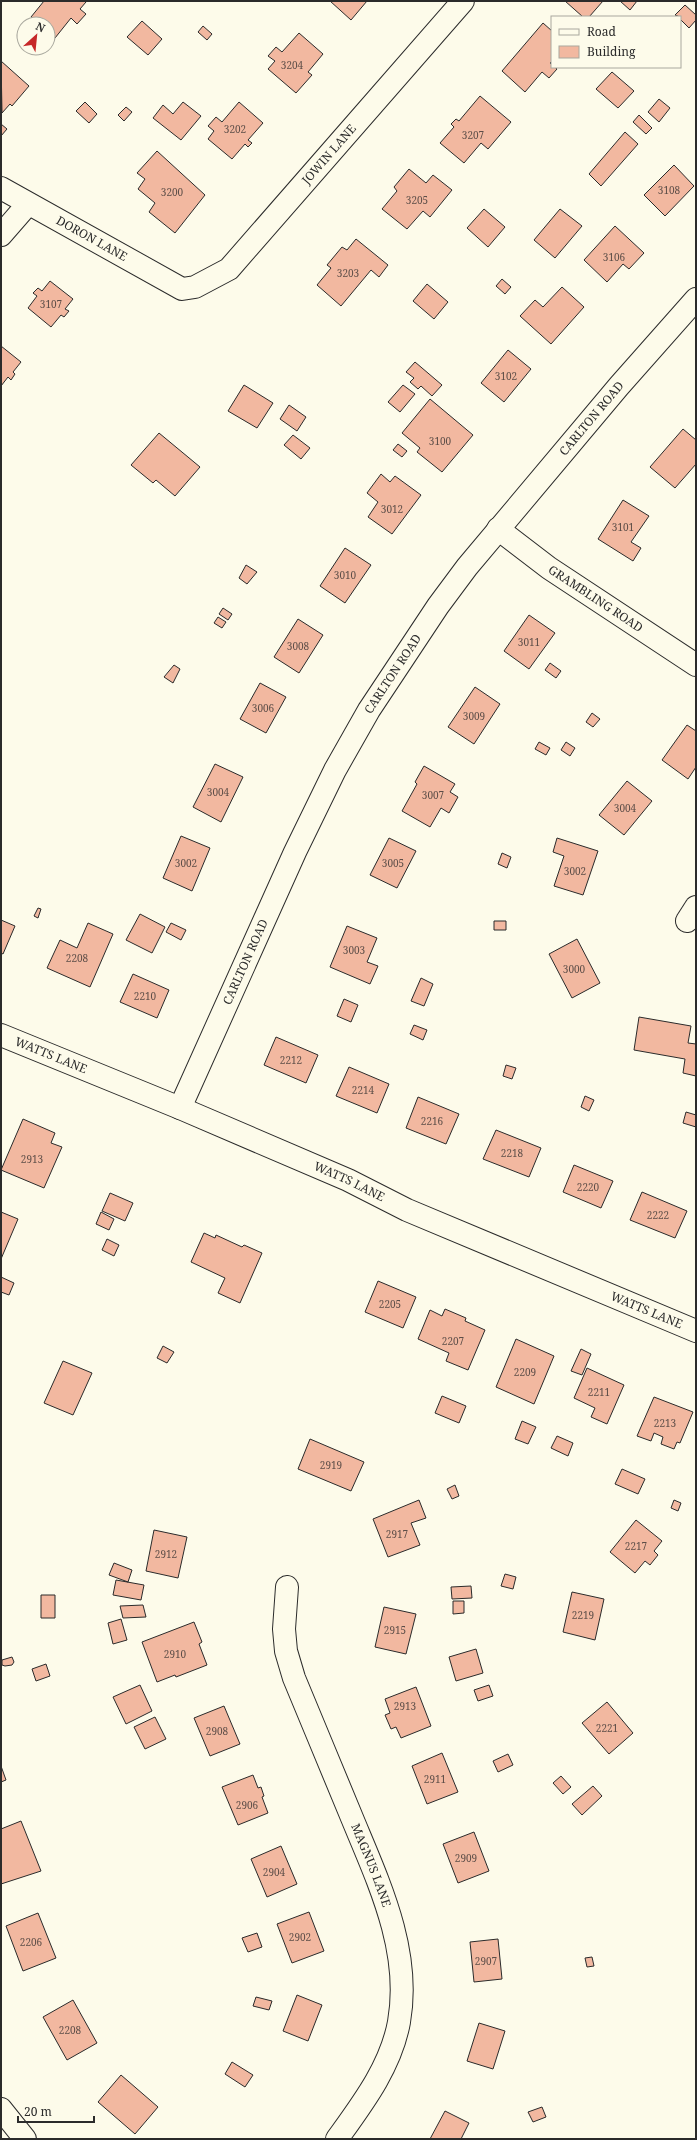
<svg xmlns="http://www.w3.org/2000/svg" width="697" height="2140" viewBox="0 0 697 2140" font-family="'Noto Serif',serif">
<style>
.building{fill:#f2b8a0;stroke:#2b2b2b}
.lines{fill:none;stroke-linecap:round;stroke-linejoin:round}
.minor-casing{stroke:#2b2b2b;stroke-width:24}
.minor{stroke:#fdfbea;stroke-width:22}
.labels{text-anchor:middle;stroke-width:3;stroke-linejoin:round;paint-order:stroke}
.number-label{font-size:10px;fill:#5d4e48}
.street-label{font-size:12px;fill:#2b2b2b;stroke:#fdfbea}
</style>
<rect width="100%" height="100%" fill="#fdfbea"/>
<path class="building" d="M44,1H84L86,2L80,9L86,14L77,24L71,18L55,38L48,32V24H39L31,17Z
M330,1H367L351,20Z
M565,1H603L589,17H583Z
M620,1H637L630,10Z
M685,5L696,15V20L689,28L680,19V17L675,15Z
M142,21L162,39L148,55L127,37Z
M543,23L552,31V61L550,63L557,69L549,78L542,72L525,92L502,71Z
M203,26L212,34L207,40L198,32Z
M299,33L323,54L308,72L312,75L296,93L268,69L275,61L268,56L276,47L282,52Z
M1,61L29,86L12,106L10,104L2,113Z
M612,72L634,91L618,108L596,89Z
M480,96L511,122L488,149L481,143L464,163L440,143L454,127L451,124L456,119L459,121Z
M659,99L670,108L659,122L648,112Z
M85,102L97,114L89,123L76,111Z
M183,102L201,116L181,140L153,118L163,105L173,114Z
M239,102L263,123L248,140L252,143L248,147L245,144L232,159L208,139L214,131L208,126L216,117L222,122Z
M126,107L132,112L124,121L118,115Z
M639,115L652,128L646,134L633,122Z
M1,124L7,129L1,136Z
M625,132L638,144L601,186L589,174Z
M157,151L205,195L175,233L149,212L155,203L138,189L145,179L137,173Z
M674,165L694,186L665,216L644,195Z
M409,169L426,183L433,175L452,190L430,217L423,211L407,229L382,209L397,191L394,187Z
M484,209L505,227L488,247L467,228Z
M560,209L582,226L555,258L534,240Z
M615,226L644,253L629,269L623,264L607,282L584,260Z
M356,239L388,265L379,277L371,270L341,306L317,285L331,268L327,265L342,247L347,250Z
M502,279L511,287L505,294L496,286Z
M50,281L73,299L65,309L69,311L64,317L61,315L51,327L28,308L37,296L33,293L38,288L42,291Z
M427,284L448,302L434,319L413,301Z
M562,287L584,307L551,344L520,316L535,300L543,307Z
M1,346L21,362L13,372L15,374L11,380L8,377L1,386Z
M508,350L531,369L504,402L481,383Z
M415,362L442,385L432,396L421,386L418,389L410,382L414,378L406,372Z
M244,385L273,403L257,428L228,411Z
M403,385L415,394L400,412L388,402Z
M430,399L473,435L442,472L417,452L420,448L402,433Z
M289,405L306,417L297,431L280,419Z
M683,429L696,440V464L675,488L650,467Z
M159,433L200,467L175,496L156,480L153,483L131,465Z
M293,435L310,448L301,459L284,445Z
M398,444L407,451L402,457L393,450Z
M381,474L390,482L395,476L421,495L392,534L368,517L378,502L367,493Z
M623,500L649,516L631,542L641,548L633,561L598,539Z
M345,548L371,565L345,603L320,586Z
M246,565L257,572L247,584L239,578Z
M223,608L232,614L228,620L219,614Z
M529,615L555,633L529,669L504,651Z
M218,617L226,622L222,628L214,623Z
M298,619L323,635L299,673L274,657Z
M550,663L561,671L556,678L545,670Z
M174,665L180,669L173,683L164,677Z
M260,683L286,697L266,733L240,719Z
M475,687L500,704L474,744L448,727Z
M592,713L600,719L593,727L586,722Z
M687,725L696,731V767L688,779L662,760Z
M539,742L550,748L546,755L535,749Z
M566,742L575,748L570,756L561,750Z
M215,764L243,777L221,822L193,807Z
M424,766L455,784L450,792L458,797L449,813L441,808L430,827L402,811L417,784L415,782Z
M627,781L652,801L624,835L599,815Z
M181,836L210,848L192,891L163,878Z
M389,838L416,851L397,888L370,875Z
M557,838L598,851L583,895L554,886L564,856L553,852Z
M502,853L511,857L507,868L498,864Z
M38,908L41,909L38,918L34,916Z
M140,914L165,927L152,953L126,940Z
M1,920L15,926L3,954L1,953Z
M494,921H506V930H494Z
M88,923L113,934L90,987L47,968L60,940L77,948Z
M171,923L186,930L181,940L166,932Z
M347,926L377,938L367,962L378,966L370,984L330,967Z
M577,939L600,983L572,998L549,954Z
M133,974L169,990L157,1018L120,1002Z
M421,978L433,984L424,1006L411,1001Z
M344,999L358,1005L351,1022L337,1016Z
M639,1017L691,1026L688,1043L696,1044V1076L683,1073L685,1059L634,1050Z
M414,1025L427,1030L423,1040L410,1034Z
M276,1037L318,1055L306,1083L264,1065Z
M506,1065L516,1068L512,1079L503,1076Z
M349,1067L389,1084L377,1113L336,1096Z
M585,1096L594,1100L589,1111L581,1107Z
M418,1097L459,1114L446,1144L406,1128Z
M686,1112L696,1115V1127L683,1123Z
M23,1119L55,1133L51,1143L62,1147L44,1188L1,1170Z
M496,1130L541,1148L529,1177L483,1159Z
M574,1165L613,1181L601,1208L563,1192Z
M642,1192L687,1211L675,1238L630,1220Z
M110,1193L133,1203L125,1221L102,1211Z
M1,1212L18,1219L1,1259Z
M101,1212L114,1219L109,1230L96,1224Z
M204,1233L215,1238L216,1235L242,1247L244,1245L262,1253L240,1303L218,1293L225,1278L191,1262Z
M107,1239L119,1245L114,1256L102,1250Z
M1,1277L14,1283L9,1295L1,1292Z
M378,1281L416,1297L403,1328L365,1312Z
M445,1309L466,1318L465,1321L485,1330L468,1370L446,1361L449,1353L418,1339L430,1310L442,1316Z
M516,1339L554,1356L534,1404L496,1387Z
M163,1346L174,1352L167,1363L157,1358Z
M581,1349L591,1354L582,1375L571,1371Z
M63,1361L92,1373L73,1415L44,1403Z
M587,1368L624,1385L607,1424L591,1417L595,1408L574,1398Z
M442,1396L466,1406L459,1423L435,1413Z
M654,1397L693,1412L680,1443L677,1442L674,1449L661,1444L663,1437L654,1433L651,1441L637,1436Z
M522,1421L536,1427L528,1444L515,1439Z
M557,1436L573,1443L568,1456L551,1448Z
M310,1439L364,1462L351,1491L298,1469Z
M622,1469L645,1479L638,1494L615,1484Z
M455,1485L459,1496L452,1499L447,1489Z
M419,1500L426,1518L411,1523L420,1545L388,1557L373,1519Z
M674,1500L681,1503L678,1511L671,1508Z
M636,1520L662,1541L654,1551L658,1555L650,1565L645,1561L635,1573L610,1552Z
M154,1530L187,1537L178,1578L146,1571Z
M114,1563L132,1570L128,1582L109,1575Z
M505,1574L516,1577L513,1589L501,1586Z
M116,1580L144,1585L141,1600L113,1595Z
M471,1586L472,1598L452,1599L451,1587Z
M572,1592L604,1599L595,1640L563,1632Z
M41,1595H55V1618H41Z
M453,1601H464V1613L453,1614Z
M143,1605L146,1617L123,1618L120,1606Z
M384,1607L416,1614L406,1654L375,1647Z
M121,1619L127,1640L113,1644L108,1623Z
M194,1622L202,1642L199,1644L207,1665L176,1677L175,1675L157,1682L142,1642Z
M476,1649L483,1673L456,1681L449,1657Z
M12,1657L14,1662L12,1665L5,1666L2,1665V1660Z
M46,1664L50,1676L36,1681L32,1669Z
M140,1685L152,1711L126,1724L113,1697Z
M489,1685L493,1696L478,1701L474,1690Z
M416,1687L431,1726L401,1738L396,1727L391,1729L385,1715L390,1713L385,1699Z
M607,1702L633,1733L609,1754L582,1723Z
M224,1706L240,1744L210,1756L194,1718Z
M155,1717L166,1739L145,1749L134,1727Z
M442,1753L458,1792L427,1804L412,1766Z
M508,1754L513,1765L498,1772L493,1761Z
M1,1766L6,1780L1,1782Z
M253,1775L258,1788L261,1787L264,1796L262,1797L268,1813L238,1825L222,1787Z
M561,1776L571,1787L563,1794L553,1783Z
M593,1786L602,1796L582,1815L572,1804Z
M21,1821L41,1871L1,1884V1829Z
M474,1832L489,1871L458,1883L443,1844Z
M281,1846L297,1884L267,1897L251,1859Z
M309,1912L324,1951L292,1963L277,1924Z
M38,1913L56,1958L23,1971L6,1926Z
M257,1933L262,1947L248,1952L242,1938Z
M498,1939L502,1979L474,1982L470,1942Z
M592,1957L594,1966L587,1967L585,1958Z
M297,1995L322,2005L308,2041L283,2031Z
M256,1997L272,2001L269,2010L253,2006Z
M73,2000L97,2043L67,2060L43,2017Z
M479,2023L505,2031L493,2069L467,2061Z
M232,2062L253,2075L245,2087L225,2074Z
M121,2075L158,2107L135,2134L98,2102Z
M542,2107L546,2117L533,2122L528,2112Z
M445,2111L469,2123L461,2139H430Z"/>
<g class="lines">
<defs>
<g id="minor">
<path id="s1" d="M1,188L182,289L195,287L229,269L463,1"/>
<path d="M1,235L28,204"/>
<path id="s2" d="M498,529L549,568L696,665"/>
<path d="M687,921L696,907"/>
<path id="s3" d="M1,1035L180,1108L348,1180L407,1210L696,1331"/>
<path id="s4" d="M180,1108L295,852L335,770L369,710L438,606L467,567L619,386L696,299"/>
<path id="s5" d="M287,1587L284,1629L286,1651L294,1678C313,1723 331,1768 350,1813C377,1879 412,1949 399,2022C391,2066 363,2103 337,2139"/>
<path d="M1,2109L25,2139"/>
</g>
</defs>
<use href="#minor" class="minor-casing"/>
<use href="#minor" class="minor"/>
</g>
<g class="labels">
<g class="number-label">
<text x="292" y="69">3204</text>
<text x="235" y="133">3202</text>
<text x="473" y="139">3207</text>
<text x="669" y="194">3108</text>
<text x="172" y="196">3200</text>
<text x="417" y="204">3205</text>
<text x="614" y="261">3106</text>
<text x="348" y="277">3203</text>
<text x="51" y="308">3107</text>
<text x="506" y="380">3102</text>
<text x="440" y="445">3100</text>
<text x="392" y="513">3012</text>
<text x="623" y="531">3101</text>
<text x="345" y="579">3010</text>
<text x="529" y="646">3011</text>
<text x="298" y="650">3008</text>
<text x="263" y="712">3006</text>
<text x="474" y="720">3009</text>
<text x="218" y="796">3004</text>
<text x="433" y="799">3007</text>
<text x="625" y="812">3004</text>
<text x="186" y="867">3002</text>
<text x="393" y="867">3005</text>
<text x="575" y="875">3002</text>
<text x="354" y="954">3003</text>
<text x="77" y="962">2208</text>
<text x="574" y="973">3000</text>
<text x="145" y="1000">2210</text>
<text x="291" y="1064">2212</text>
<text x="363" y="1094">2214</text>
<text x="432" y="1125">2216</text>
<text x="512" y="1157">2218</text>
<text x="32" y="1163">2913</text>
<text x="588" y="1191">2220</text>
<text x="658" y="1219">2222</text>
<text x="390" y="1308">2205</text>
<text x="453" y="1345">2207</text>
<text x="525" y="1376">2209</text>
<text x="599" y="1396">2211</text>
<text x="665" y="1427">2213</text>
<text x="331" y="1469">2919</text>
<text x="397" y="1538">2917</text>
<text x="636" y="1550">2217</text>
<text x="166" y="1558">2912</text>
<text x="583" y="1619">2219</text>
<text x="395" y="1634">2915</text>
<text x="175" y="1658">2910</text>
<text x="405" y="1710">2913</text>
<text x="607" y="1732">2221</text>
<text x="217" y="1735">2908</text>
<text x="435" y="1783">2911</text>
<text x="247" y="1809">2906</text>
<text x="466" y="1862">2909</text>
<text x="274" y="1876">2904</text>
<text x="300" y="1941">2902</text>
<text x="31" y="1946">2206</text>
<text x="486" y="1965">2907</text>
<text x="70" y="2034">2208</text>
</g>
<g class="street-label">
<text dy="4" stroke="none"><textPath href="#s1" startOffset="411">JOWIN LANE</textPath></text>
<text dy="4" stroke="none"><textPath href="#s1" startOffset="104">DORON LANE</textPath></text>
<text dy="4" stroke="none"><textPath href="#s4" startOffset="808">CARLTON ROAD</textPath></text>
<text dy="4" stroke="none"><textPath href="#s2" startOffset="120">GRAMBLING ROAD</textPath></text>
<text dy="4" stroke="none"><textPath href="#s4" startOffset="484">CARLTON ROAD</textPath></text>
<text dy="4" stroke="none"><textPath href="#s4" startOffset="160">CARLTON ROAD</textPath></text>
<text dy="4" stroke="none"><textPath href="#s3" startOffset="54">WATTS LANE</textPath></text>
<text dy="4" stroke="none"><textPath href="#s3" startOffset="378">WATTS LANE</textPath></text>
<text dy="4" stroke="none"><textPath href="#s3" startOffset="702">WATTS LANE</textPath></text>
<text dy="4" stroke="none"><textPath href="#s5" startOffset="295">MAGNUS LANE</textPath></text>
</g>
</g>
<rect width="697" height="2140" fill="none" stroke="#2b2b2b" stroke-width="4"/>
<rect x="551" y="16" width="130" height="52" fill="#fdfbea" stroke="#a9a89e"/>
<rect x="559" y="29" width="20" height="6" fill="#fdfbea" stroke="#a9a89e"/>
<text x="587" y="36" font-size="12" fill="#2b2b2b">Road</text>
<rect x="559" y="46" width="20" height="12" fill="#f2b8a0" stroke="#a9a89e"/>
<text x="587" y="56" font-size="12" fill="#2b2b2b">Building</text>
<g transform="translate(36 36) rotate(27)"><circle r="19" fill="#fdfbea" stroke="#a9a89e"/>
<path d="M0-3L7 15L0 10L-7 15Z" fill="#c62828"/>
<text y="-6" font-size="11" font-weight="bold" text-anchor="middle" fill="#2b2b2b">N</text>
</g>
<path d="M18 2116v6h76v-6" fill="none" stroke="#2b2b2b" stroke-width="2"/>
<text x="24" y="2116" font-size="12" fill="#2b2b2b" stroke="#fdfbea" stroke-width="3" paint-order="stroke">20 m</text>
</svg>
